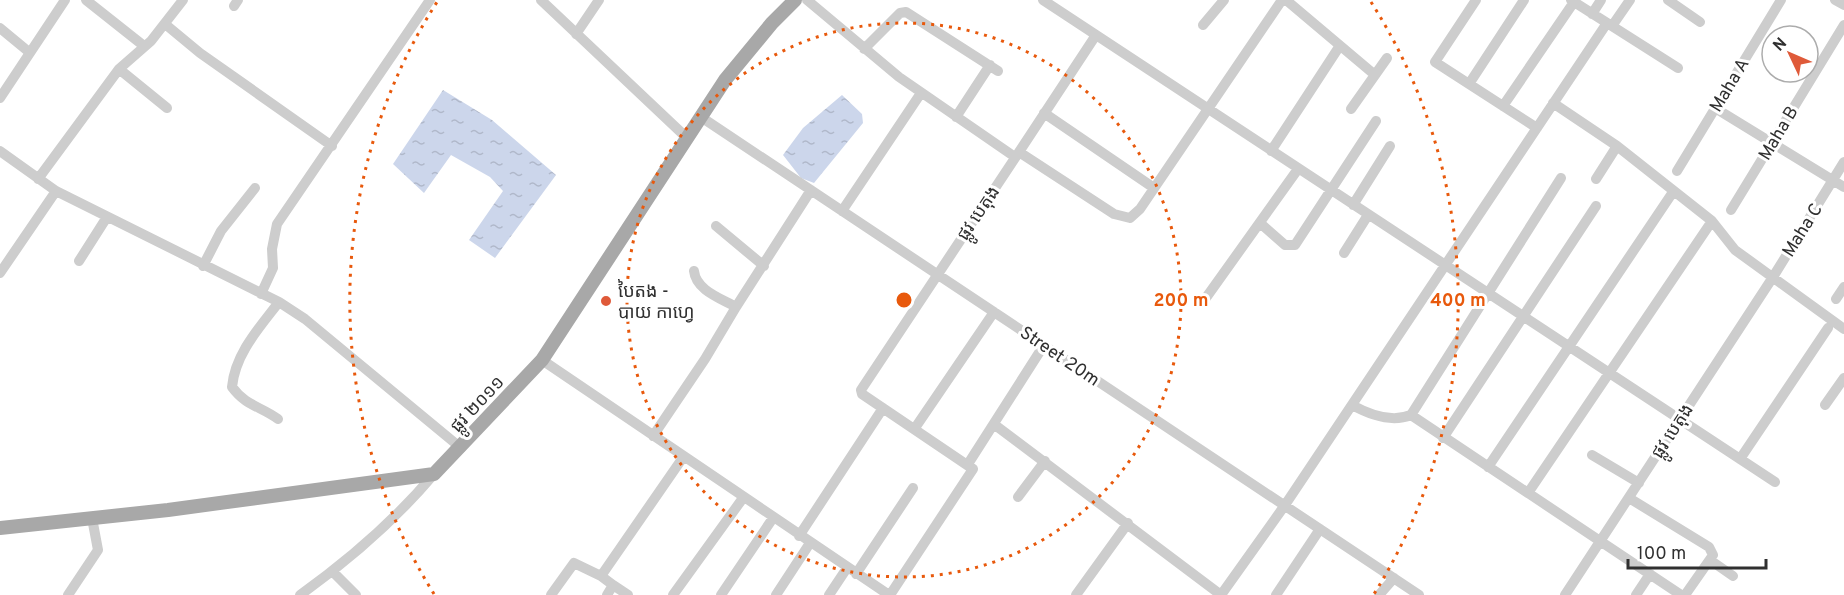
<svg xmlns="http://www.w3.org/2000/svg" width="1844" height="595" viewBox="0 0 1844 595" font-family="Overpass,'Noto Sans Khmer',sans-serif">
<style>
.water{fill:url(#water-ripples)}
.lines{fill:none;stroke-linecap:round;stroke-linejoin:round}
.minor{stroke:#cdcdcd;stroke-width:10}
.major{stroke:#a8a8a8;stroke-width:14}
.ring{fill:none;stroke:#e8590c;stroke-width:3;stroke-dasharray:3 6}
.poi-dot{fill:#df5a39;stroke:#fff;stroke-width:2}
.labels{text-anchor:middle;stroke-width:6;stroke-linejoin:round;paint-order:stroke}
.street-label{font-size:18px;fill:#303030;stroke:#fff}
.poi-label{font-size:18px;fill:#303030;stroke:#fff;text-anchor:start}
.centre{fill:#e8590c;stroke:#fff;stroke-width:3}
.ring-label{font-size:18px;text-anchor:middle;font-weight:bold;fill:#e8590c;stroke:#fff;stroke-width:6;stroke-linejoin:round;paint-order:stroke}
</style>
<defs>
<pattern id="water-ripples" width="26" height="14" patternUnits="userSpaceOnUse" patternTransform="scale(1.5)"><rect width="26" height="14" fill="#ccd6eb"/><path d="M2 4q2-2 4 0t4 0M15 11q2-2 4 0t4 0" fill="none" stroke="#b0b8ca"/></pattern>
</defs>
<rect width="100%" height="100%" fill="#fff"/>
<path class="water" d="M443,90L492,120L556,175L495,258L469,240L503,191L490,177L451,155L424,193L393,164Z
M842,95L862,114L863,123L814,183L801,178L783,155L803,128Z"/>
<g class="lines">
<path class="minor" d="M86,0L144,46
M541,0L687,138
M807,0L899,77L1015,157
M1043,0L1775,482
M1286,0L1375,75L1351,109
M1476,0L1435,62L1537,128
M1571,0L1678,68
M1668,0L1700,22
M1835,0L1844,5
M234,6L238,0
M1592,14L1601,0
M165,24L200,53L332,146
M1203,25L1224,0
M1612,26L1630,0
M0,28L29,52
M576,34L599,0
M1096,35L1019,152L1114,214L1130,218L1140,209L1282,0
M864,49L900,13L906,12L998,71
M119,69L167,108
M1375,75L1387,58
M1469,84L1524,0
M0,98L65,0
M1553,103L1617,146L1712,221L1735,250L1844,329
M1503,106L1574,2
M1715,108L1844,187
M1044,113L1154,188
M701,117L1419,595
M956,117L990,65
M0,151L56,191L279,302L305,319L461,448
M1271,151L1339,47
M1677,171L1781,0
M38,179L119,69L151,41L183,0
M1596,179L1617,146
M1353,205L1390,146
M1731,210L1844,25
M842,211L921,93
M1260,223L1285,245H1295L1376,121
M716,226L764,266
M1344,253L1368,215
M79,261L107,217
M203,266L221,231L255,188
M694,271C696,290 720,298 736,307L811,190
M0,273L56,191
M261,294L273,268L272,249L277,224L430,0
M1836,299L1844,287
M1203,302L1298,169
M542,360L889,595
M1352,405C1370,415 1391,423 1411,415L1681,595
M1825,405L1844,378
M1411,415L1561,178
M278,419C260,406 246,406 232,387C235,354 259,328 279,302
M995,425L1221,595
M915,428L994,312
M653,436L705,359L736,307
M1443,438L1596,206
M1592,455L1639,483
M1740,459L1828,328
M968,464L1044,345
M1488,467L1673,192
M1528,493L1712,221
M1018,497L1045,461
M1629,498L1709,547L1713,555L1685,595
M799,536L883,408
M1710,560L1733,576
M332,571L356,595
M856,574L913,488
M613,585L628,595
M68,595L98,550L92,518
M300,595C349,560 396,519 434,474
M551,595L574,563L601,576
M607,595L613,585L601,576L684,456
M673,595L743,498
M721,595L773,518
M776,595L810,543
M829,595L847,568
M890,595L973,469L862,394L861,390L1019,152
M1076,595L1128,523
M1221,595L1285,505L1607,23
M1276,595L1320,529
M1379,595L1394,578
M1565,595L1773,277L1844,162
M1636,595L1650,574"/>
<path class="major" d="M0,528L168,510L434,474L542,360L725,80L772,23L795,0"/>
</g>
<g class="ring">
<circle cx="904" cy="300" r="277"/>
<path d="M434 594A554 554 0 0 1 437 2M1371 2A554 554 0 0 1 1374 594"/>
</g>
<circle class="poi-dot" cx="606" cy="301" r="6"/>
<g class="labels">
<g class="street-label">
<text transform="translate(1729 85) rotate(-59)" y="6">Maha A</text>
<text transform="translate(1778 133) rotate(-59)" y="6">Maha B</text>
<text transform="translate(978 213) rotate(-56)" y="6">ផ្លូវ បេតុង</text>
<text transform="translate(1802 230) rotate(-58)" y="6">Maha C</text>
<text transform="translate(1060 356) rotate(34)" y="6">Street 20m</text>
<text transform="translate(477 404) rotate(-47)" y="6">ផ្លូវ ២០១១</text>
<text transform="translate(1672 431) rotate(-57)" y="6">ផ្លូវ បេតុង</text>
</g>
<g class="poi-label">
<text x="618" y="297">បៃតង -<tspan x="618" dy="21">បាយ កាហ្វេ</tspan></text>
</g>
</g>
<circle cx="904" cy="300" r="9" class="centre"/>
<g class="ring-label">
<text x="1181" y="306">200 m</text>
<text x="1458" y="306">400 m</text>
</g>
<g transform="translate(1790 54) rotate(314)"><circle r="28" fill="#ffffff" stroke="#acacac" stroke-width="1.5"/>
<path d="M0-4.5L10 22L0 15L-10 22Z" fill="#df5a39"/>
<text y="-9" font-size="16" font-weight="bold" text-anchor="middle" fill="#303030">N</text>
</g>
<path d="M1628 559v9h138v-9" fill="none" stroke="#303030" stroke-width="3"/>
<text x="1637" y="559" font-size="18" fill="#303030" stroke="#ffffff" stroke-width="4.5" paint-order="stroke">100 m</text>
</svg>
